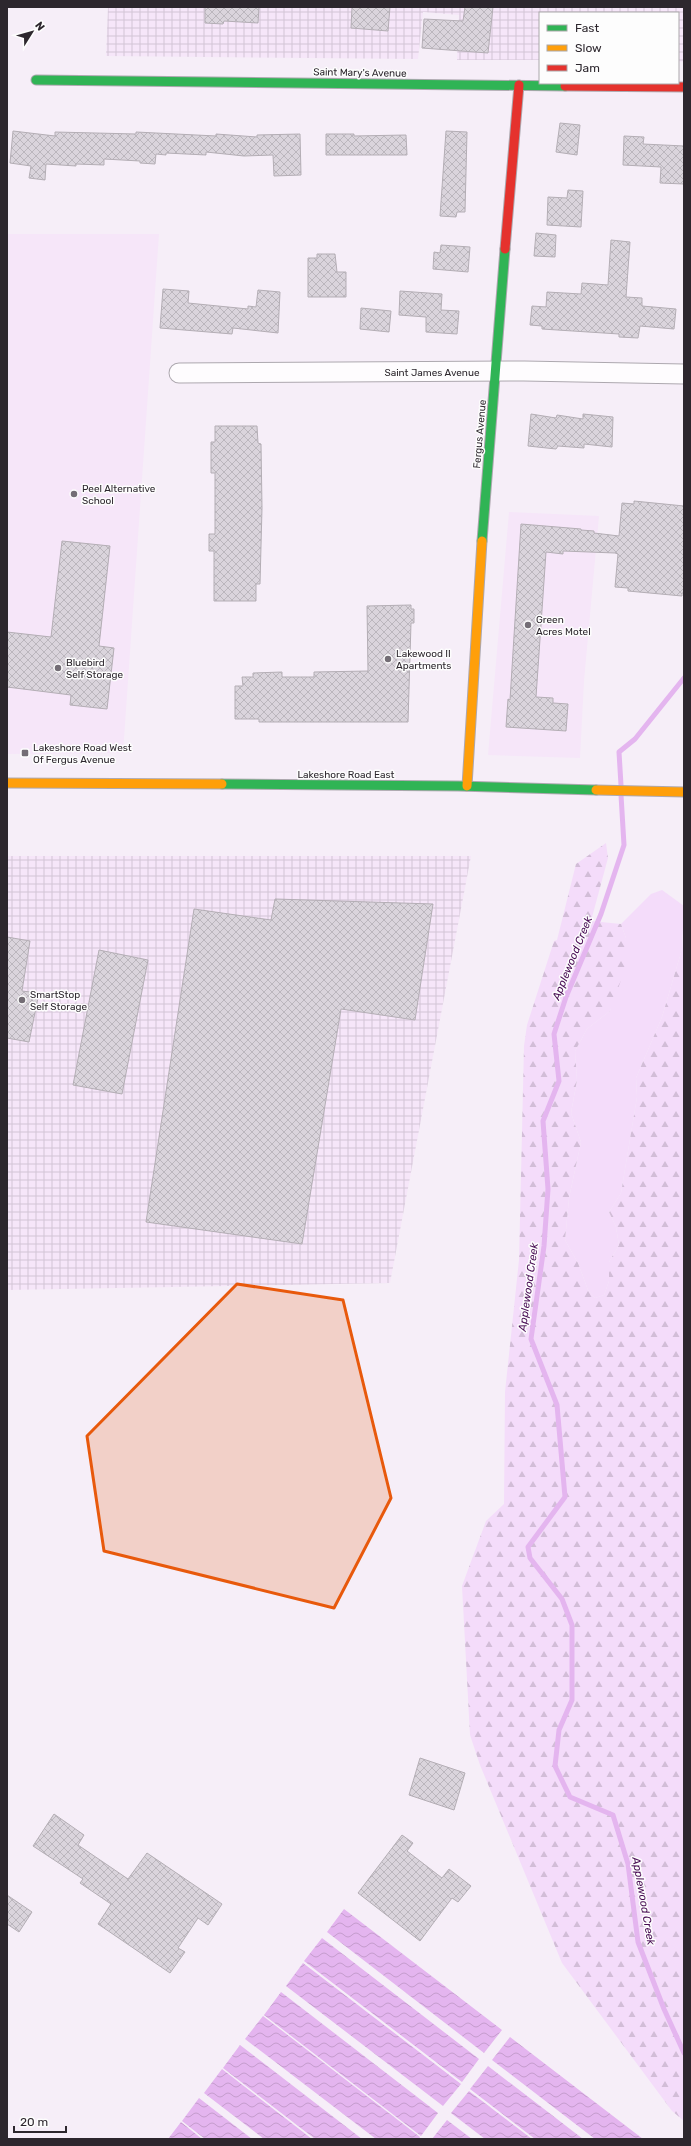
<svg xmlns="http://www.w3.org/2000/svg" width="691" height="2146" viewBox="0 0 691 2146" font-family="Rubik,sans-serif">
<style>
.built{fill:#f6e6f9}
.industrial{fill:url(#industrial-grid)}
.green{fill:#f4dcfa}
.forest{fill:url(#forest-firs)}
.water{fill:url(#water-waves)}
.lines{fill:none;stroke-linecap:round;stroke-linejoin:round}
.stream{stroke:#e4b5ef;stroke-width:5}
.building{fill:url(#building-cross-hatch);stroke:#b4aeb5}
.street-casing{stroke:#ada8af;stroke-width:21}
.fast-casing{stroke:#ada8af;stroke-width:11}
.slow-casing{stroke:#ada8af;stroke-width:11}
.jam-casing{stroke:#ada8af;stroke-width:11}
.street{stroke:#fefcfe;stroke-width:19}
.fast{stroke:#30b455;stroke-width:9}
.slow{stroke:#ff9f0a;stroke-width:9}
.jam{stroke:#e5322d;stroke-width:9}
.marked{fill:#e8590c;fill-opacity:0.2;stroke:#e8590c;stroke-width:3;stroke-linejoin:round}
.poi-dot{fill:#736d75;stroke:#fdfdfd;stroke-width:1.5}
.labels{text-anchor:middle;stroke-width:3;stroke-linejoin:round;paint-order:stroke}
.street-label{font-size:10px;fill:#2d272e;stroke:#fdfdfd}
.poi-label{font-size:10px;fill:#2d272e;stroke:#fdfdfd;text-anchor:start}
.water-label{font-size:11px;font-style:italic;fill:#470b53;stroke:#fdfdfd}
</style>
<defs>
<pattern id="industrial-grid" width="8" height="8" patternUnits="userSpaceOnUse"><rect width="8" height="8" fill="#f6e6f9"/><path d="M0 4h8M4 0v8" fill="none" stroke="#d3c5d6"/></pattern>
<pattern id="forest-firs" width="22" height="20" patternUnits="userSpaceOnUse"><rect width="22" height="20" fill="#f4dcfa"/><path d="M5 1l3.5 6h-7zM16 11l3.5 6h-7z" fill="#d2bdd7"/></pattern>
<pattern id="water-waves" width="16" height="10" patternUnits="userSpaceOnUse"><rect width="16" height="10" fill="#e4b5ef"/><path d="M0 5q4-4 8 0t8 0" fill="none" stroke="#c49ccd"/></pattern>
<pattern id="building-cross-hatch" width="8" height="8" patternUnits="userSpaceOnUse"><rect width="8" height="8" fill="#dad4dc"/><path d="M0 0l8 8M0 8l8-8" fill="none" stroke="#bbb6bd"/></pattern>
</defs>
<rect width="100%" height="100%" fill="#f6eef8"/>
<path class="built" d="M7,234H159L123,753L7,754Z
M509,512L599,516L584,681L580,758L488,755Z"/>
<path class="industrial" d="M108,7H684V62H678V13H540V60H457L459,15L423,12L418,59L106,56Z
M7,856H471L390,1283L7,1290Z"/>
<path class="green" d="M662,890L684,906L682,949L662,1017L636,1078L637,1097L621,1193L609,1212L616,1227L619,1245L609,1262V1281L604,1295L595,1298L588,1290L578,1263L565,1240L569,1198L581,1142L571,1113L577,1080L575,1051L587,1029L610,1011L626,938L621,924L651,894Z"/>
<path class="forest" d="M606,843L608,858L591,921L621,924L626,938L625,969L610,1011L587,1029L575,1051L577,1080L571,1113L581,1142L569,1198L565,1240L578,1263L588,1290L595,1298L604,1295L609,1281V1262L619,1245L616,1227L609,1212L621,1193L637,1097L636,1078L662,1017L682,949L684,924V2121L672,2111L562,1963L480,1765L470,1735L462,1586L486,1521L504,1504L505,1392L519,1260L524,1046L527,1025L554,941L557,940L576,864Z"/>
<path class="water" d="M344,1909L502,2030L484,2053L327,1932Z
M322,1938L479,2059L462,2082L304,1961Z
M303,1963L461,2084L443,2106L286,1986Z
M281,1992L438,2113L421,2136L264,2015Z
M263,2016L420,2137L419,2139H376L245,2039Z
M510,2037L643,2139H595L492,2060Z
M240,2045L362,2139H315L223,2068Z
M488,2066L583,2139H535L470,2089Z
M222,2069L312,2139H264L204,2093Z
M469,2091L532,2139H485L451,2113Z
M199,2098L252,2139H205L182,2121Z
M447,2120L472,2139H432Z
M181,2122L202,2139H168Z"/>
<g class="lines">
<path class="stream" d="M621,785L619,752L635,739L684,678
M621,795L624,845L601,914L566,997L554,1034L559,1081L543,1121L548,1189L544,1246L531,1339L557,1405L565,1497L528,1547L530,1558L562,1599L572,1625V1700L559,1730L555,1766L570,1797L613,1815L628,1864L638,1942L664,2009L684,2053"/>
</g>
<path class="building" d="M205,7H259L258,23L224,21L223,24L205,23Z
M352,7H390L388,31L351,28Z
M465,7H493L488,53L422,48L424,19L463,21Z
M560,123L580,125L577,155L556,152Z
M13,131L55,136V132L136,134V132L216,136V134L257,137V135L300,134L301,175L274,176L273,155L244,156L206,152V155L166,153V155L156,154L155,164L140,163V161L104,159V165L76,164V166L46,164L45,180L29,178L31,166L10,163Z
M446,131L467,132L465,212H457L456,217L440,216Z
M326,134H354V136L406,135L407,155H326Z
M624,136L644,137L643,144L684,146V184L660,183L661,167L623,165Z
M568,190L583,191L581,227L547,225L548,197L567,198Z
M536,233L556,235L555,257L534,256Z
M611,240L630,242L626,297L642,298V306L676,309L674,329L640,326L638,338L619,337V334L542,329V326L530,325L532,306L546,307L547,292L581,294L582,283L608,285Z
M441,245L470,247L468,272L433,269L434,252L440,253Z
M317,254H335L337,272H346V297H308V258H317Z
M163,289L189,291L188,303L248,309V306L256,307L258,290L280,292L278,333L233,328L232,334L160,328Z
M400,291L442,294L441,310L459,311L457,334L426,332V317L399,315Z
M361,308L391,311L389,332L360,329Z
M531,414L556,418L557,415L583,419V414L613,417L612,447L584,444V448L558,446L556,449L528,446Z
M215,426H257L258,443L261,444L262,508L260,584H256V601H214V551H209V534H215V473H211V442H215Z
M634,501L684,506V593H682V596L628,591V588L615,587L618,554L615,553L563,551V554L546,552L536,697L553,698V703L568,704L566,731L506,727L508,699L510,700L521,524L581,529V530L594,531V533L619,536L622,503L634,504Z
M62,541L110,546L99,646L114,648L107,709L70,705L71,695L7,687V632L51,637Z
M411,605V609H414V623H411L408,722H259V719H235V686H243L242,677H253V673L282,672V677H314V672L368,671L367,606Z
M275,899L433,904L415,1020L341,1009L302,1244L146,1222L194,909L271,920Z
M7,937L30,941L22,991L39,993L29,1042L7,1038Z
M99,950L148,960L122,1094L73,1085Z
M420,1758L465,1773L454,1810L409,1795Z
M54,1814L84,1835L78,1845L128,1879L147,1853L222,1904L208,1925L198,1918L178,1948L185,1952L170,1973L98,1924L111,1904L80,1883L83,1879L33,1846Z
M402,1835L413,1843L407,1851L442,1878L449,1869L471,1886L458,1902L452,1898L420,1941L358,1893Z
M7,1895L32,1912L19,1932L7,1924Z"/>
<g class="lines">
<defs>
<path id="street" d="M179,373L524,371L684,374"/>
<path id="fast" d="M36,80L565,86
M482,541L505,249
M222,784L458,786L596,790"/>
<path id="slow" d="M7,783L222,784
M467,786L482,541
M596,790L684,792"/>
<path id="jam" d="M565,86L684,87
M505,249L519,85"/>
</defs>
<use href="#street" class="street-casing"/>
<use href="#fast" class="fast-casing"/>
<use href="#slow" class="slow-casing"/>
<use href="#jam" class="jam-casing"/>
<use href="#street" class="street"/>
<use href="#fast" class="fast"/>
<use href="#slow" class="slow"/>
<use href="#jam" class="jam"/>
</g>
<path class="marked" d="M237,1284L343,1300L391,1498L334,1608L104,1551L87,1436Z"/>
<g class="poi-dot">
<circle cx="74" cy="494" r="4"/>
<circle cx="528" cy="625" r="4"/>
<circle cx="388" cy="659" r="4"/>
<circle cx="58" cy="668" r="4"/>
<rect x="21" y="749" width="8" height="8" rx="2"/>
<circle cx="22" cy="1000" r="4"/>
</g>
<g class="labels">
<g class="street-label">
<text transform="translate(360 72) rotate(1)" y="4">Saint Mary's Avenue</text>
<text x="432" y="376">Saint James Avenue</text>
<text transform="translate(479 434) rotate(-85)" y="4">Fergus Avenue</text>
<text x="346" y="778">Lakeshore Road East</text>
</g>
<g class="poi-label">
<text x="82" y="492">Peel Alternative<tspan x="82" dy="12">School</tspan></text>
<text x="536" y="623">Green<tspan x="536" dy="12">Acres Motel</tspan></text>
<text x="396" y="657">Lakewood II<tspan x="396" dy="12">Apartments</tspan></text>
<text x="66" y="666">Bluebird<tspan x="66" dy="12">Self Storage</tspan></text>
<text x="33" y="751">Lakeshore Road West<tspan x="33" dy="12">Of Fergus Avenue</tspan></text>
<text x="30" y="998">SmartStop<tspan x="30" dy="12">Self Storage</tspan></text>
</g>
<g class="water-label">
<text transform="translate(572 958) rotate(-68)" y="4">Applewood Creek</text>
<text transform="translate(528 1287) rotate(-82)" y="4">Applewood Creek</text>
<text transform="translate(644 1901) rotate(80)" y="4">Applewood Creek</text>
</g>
</g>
<rect width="691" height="2146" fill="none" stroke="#2d272e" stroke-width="16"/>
<rect x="539" y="12" width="140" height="72" fill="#fdfdfd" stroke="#aaa7aa"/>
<rect x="547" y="25" width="20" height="6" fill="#30b455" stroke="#aaa7aa"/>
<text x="575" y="32" font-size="12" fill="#2d272e">Fast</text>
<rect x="547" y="45" width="20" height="6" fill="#ff9f0a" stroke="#aaa7aa"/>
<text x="575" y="52" font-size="12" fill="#2d272e">Slow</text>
<rect x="547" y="65" width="20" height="6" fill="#e5322d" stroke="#aaa7aa"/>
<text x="575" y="72" font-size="12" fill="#2d272e">Jam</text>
<g transform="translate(32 32) rotate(53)" stroke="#fdfdfd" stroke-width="3" paint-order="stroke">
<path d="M0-3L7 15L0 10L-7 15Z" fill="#2d272e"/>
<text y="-6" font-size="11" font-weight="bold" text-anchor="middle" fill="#2d272e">N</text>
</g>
<path d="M14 2126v6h52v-6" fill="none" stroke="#2d272e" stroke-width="2"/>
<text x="20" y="2126" font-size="12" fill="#2d272e" stroke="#fdfdfd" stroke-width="3" paint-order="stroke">20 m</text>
</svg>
